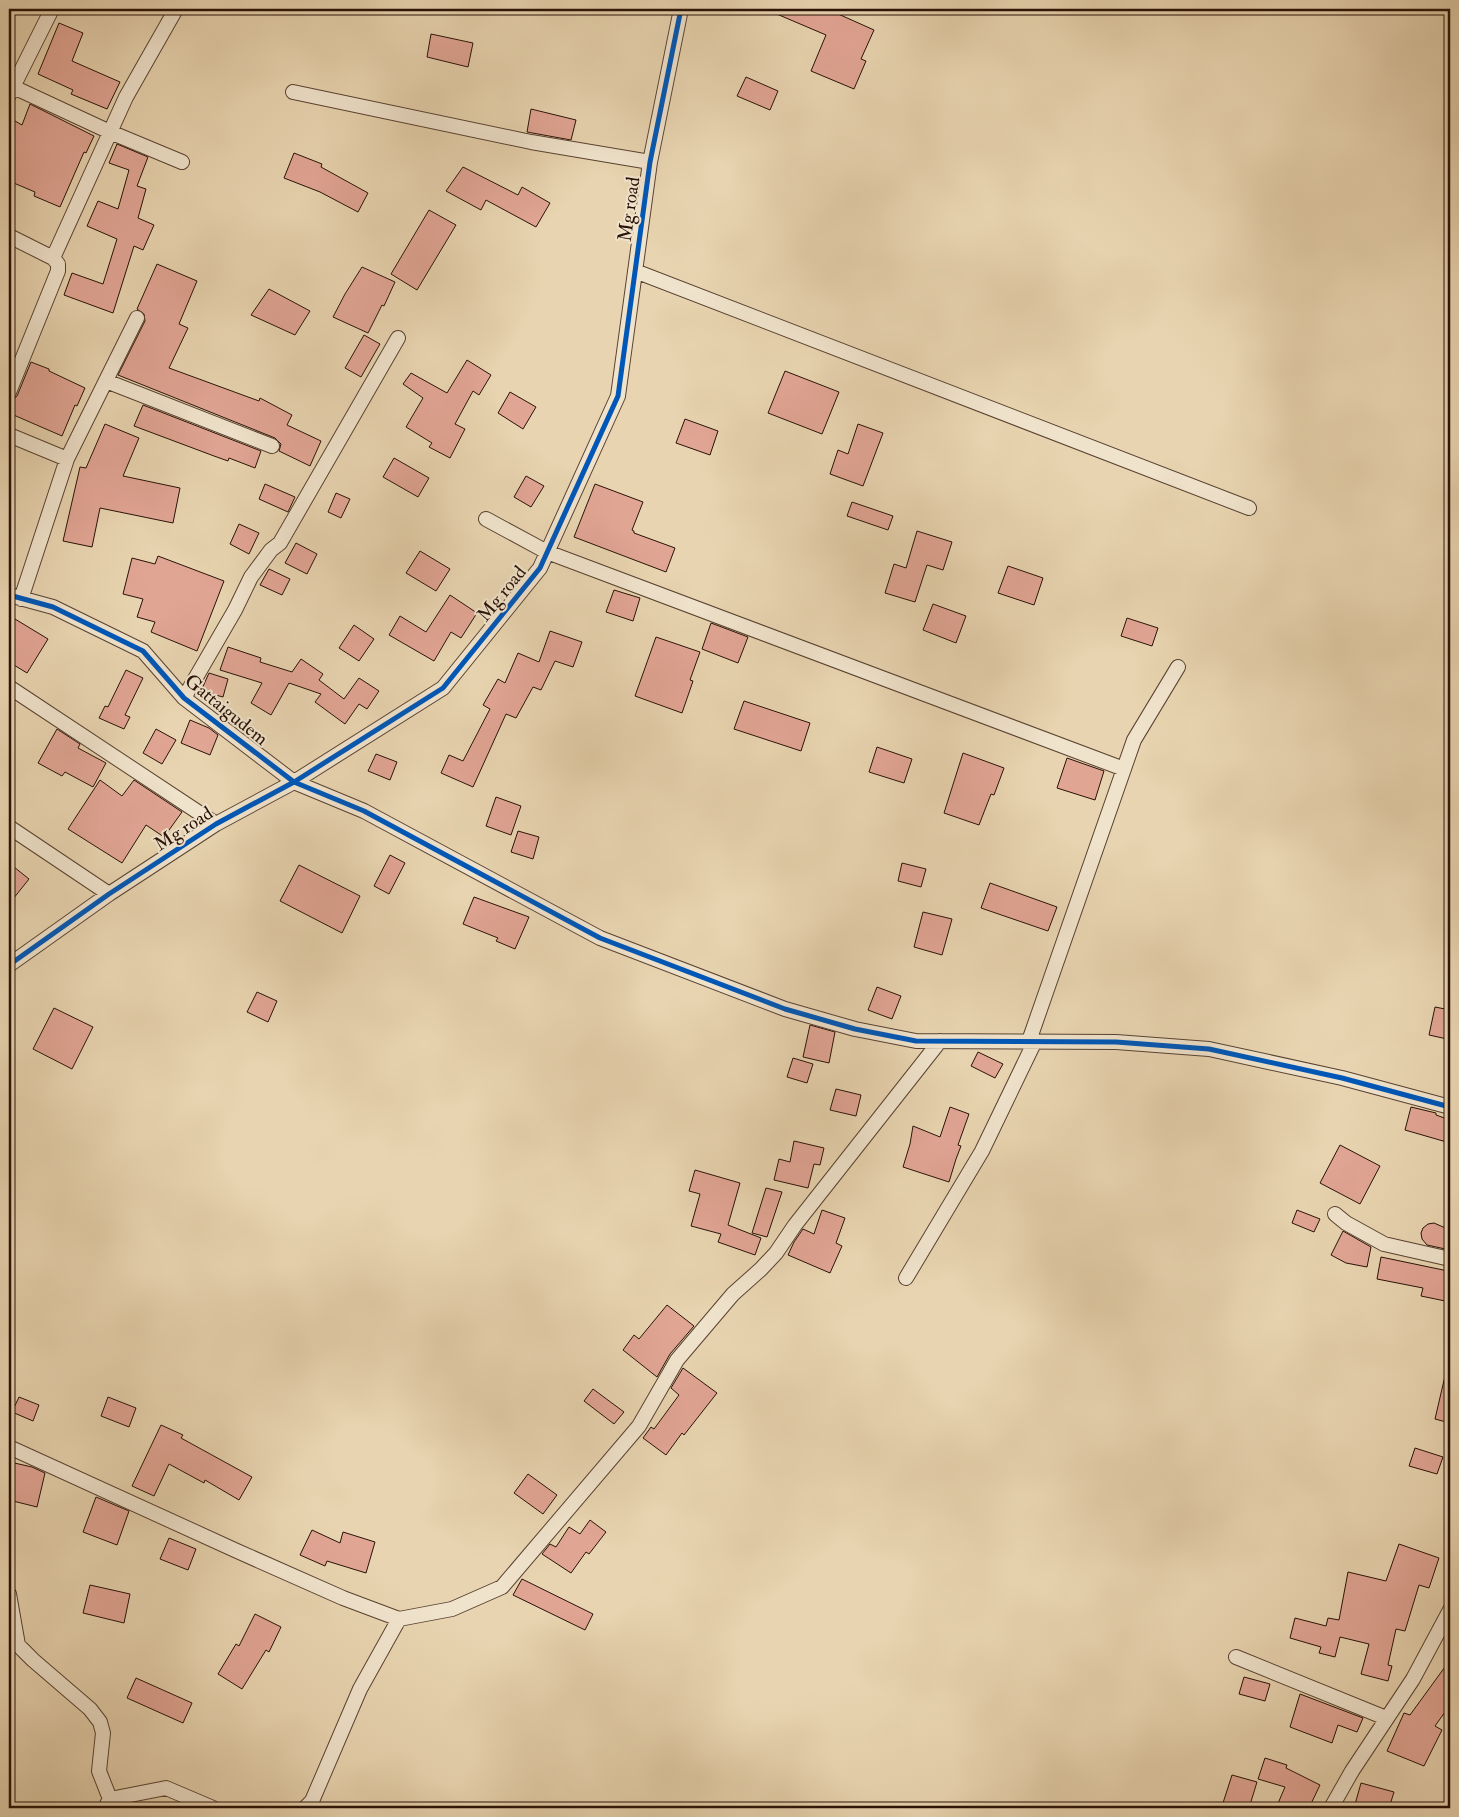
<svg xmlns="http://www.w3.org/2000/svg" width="1459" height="1817" viewBox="0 0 1459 1817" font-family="'IM FELL Double Pica',serif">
  <rect width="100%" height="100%" fill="#e8d4b0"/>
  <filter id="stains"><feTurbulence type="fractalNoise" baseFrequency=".004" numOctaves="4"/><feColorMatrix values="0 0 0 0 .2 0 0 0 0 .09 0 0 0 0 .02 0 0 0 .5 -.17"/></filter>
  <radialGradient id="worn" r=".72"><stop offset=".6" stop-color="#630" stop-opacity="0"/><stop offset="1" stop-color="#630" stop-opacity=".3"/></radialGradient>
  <path fill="#e1a594" stroke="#291207" d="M765 9H827L874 30 861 59 866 61 854 89 811 71 826 35Z
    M59 23 83 33 72 61 120 82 107 109 71 94 73 90 38 74Z
    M431 34 473 43 468 67 427 57Z
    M746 77 778 91 770 110 737 96Z
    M30 104 94 136 86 153 84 152 60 207 34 196 35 192 9 181V136L15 121 22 125Z
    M531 109 576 120 571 140 527 132Z
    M117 144 148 157 137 186 146 189 138 218 154 225 143 250 134 246 113 313 64 295 72 273 103 284 117 239 87 226 98 201 118 209 129 170 109 163Z
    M294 153 322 164 321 167 368 193 358 212 320 192 284 178Z
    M463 167 518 195 522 187 550 203 536 227 486 200 481 210 446 191Z
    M429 210 456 225 417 290 391 274Z
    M157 264 197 281 179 324 188 328 169 368 259 401 260 398 292 415 287 425 321 441 310 466 279 451 281 444 275 438 118 375 145 321 144 314 137 309Z
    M362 267 395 282 384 306 382 305 368 333 333 317 345 294Z
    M269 289 310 311 295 335 251 315Z
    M364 335 380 344 361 377 345 368Z
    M467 360 491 375 479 395 473 391 455 424 465 429 450 458 429 447 432 443 406 427 423 398 403 384 411 373 447 393Z
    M31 362 49 369V371L85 388 77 406 75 405 62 436 9 413V401L14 399 17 396Z
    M785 371 839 392 822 434 768 413Z
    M510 392 536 407 523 429 498 413Z
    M143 405 261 451 255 468 229 458 228 461 214 456 134 426Z
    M685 419 718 431 710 455 676 443Z
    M105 424 139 438 123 476 180 488 173 523 100 508 92 547 63 541 80 467 86 468Z
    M858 424 883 433 863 486 830 474 838 450 848 454Z
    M394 458 429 478 418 497 383 477Z
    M526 476 544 486 531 507 514 497Z
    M265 484 295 497 288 512 259 499Z
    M595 484 643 502 632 530 634 531V533L675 548 666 572 574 537Z
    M336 493 350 499 341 518 328 512Z
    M852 502 893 516 888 530 847 516Z
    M239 524 259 533 249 554 230 544Z
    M917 531 952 542 943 570 927 565 915 602 885 593 894 564 906 568Z
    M296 543 317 554 307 574 285 563Z
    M420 551 450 569 436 591 406 573Z
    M158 556 224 581 197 651 151 632 155 622 137 617 143 599 123 594 132 558 155 564Z
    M1008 566 1043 578 1034 605 998 593Z
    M269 569 290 579 282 595 260 585Z
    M614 590 640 598 633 621 606 612Z
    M450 595 477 613 461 638 451 632 434 661 389 635 400 616 426 632Z
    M933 604 966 616 956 643 923 630Z
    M1127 618 1158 628 1152 646 1121 636Z
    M15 619 48 639 27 673 9 662V628Z
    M711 623 748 637 738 663 702 649Z
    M354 625 374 639 359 661 339 648Z
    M550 631 582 642 573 667 555 661 541 690 533 687 516 718 506 714 473 787 441 773 449 755 463 761 490 709 483 705 498 679 505 683 518 653 539 662Z
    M656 637 700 652 690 680 693 681 682 713 635 696Z
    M228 647 261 658 260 662 292 672 301 659 323 674 319 680 344 699 359 678 379 691 367 709 359 704 345 724 315 702 321 694 289 683 271 715 251 703 262 683 220 670Z
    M126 670 143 678 125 715 130 717 124 729 99 718 105 706 108 707Z
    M209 673 228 679 223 697 201 691Z
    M744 701 810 723 801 751 734 729Z
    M190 720 209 728 218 735 210 755 181 743Z
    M57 729 80 744 78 748 106 763 93 787 65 772 62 776 38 763Z
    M156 729 176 740 162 764 143 753Z
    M877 747 912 759 904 783 869 772Z
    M963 753 1004 768 994 795 991 794 979 825 944 813Z
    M376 754 397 762 390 780 368 771Z
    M1067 758 1104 771 1095 800 1057 788Z
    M100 780 122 796 134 780 182 812 164 837 146 825 122 863 68 829Z
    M496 797 521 806 511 835 486 826Z
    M518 831 539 837 533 859 511 852Z
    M390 855 405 863 389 894 374 886Z
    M9 863 29 879 9 904Z
    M902 863 926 869 921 887 898 881Z
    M299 865 360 896 342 933 280 901Z
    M990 883 1057 907 1048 931 981 908Z
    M474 897 529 917 515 949 496 941 498 938 463 924Z
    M923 912 952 919 942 955 914 947Z
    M877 987 901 996 892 1019 868 1010Z
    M257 992 277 1001 268 1022 247 1012Z
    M1435 1007 1450 1010V1025L1447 1039 1429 1035Z
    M54 1008 93 1027 72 1069 33 1049Z
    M810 1025 835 1032 829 1063 803 1057Z
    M978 1052 1003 1064 995 1078 971 1066Z
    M793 1058 813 1064 807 1083 787 1077Z
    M836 1089 861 1095 856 1116 830 1110Z
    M950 1107 969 1114 958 1145 961 1146 956 1159 949 1182 903 1167 910 1144 913 1126 940 1137Z
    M1411 1107 1436 1113V1115L1450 1120V1143L1405 1130Z
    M794 1141 824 1148 820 1165 814 1164 808 1188 774 1180 779 1159 790 1162Z
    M1340 1145 1380 1166 1360 1204 1320 1183Z
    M695 1170 740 1183 728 1225 761 1238 755 1255 718 1242 721 1234 691 1226 700 1194 689 1191Z
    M766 1188 782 1192 767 1237 752 1233Z
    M822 1210 845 1218 836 1243 842 1246 830 1273 788 1255 794 1242 803 1229 814 1234Z
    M1297 1210 1320 1219 1314 1232 1292 1223Z
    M1434 1223 1450 1230V1250L1427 1245 1422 1239 1421 1233 1423 1228 1428 1224Z
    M1343 1231 1371 1247 1367 1267 1346 1263 1331 1255Z
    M1381 1257 1448 1271 1445 1267 1450 1268V1302L1421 1296 1423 1288 1377 1279Z
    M667 1305 694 1326 670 1354 657 1377 623 1350 634 1335 639 1339Z
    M683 1368 717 1393 684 1435 682 1433 666 1455 643 1438 651 1427 654 1429 679 1395 671 1388Z
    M1445 1376H1450V1423L1435 1419Z
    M593 1389 624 1412 614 1424 584 1401Z
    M19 1397 39 1405 33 1421 12 1412Z
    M108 1397 136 1408 129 1427 101 1416Z
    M161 1425 183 1435 181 1438 252 1477 239 1500 205 1480 204 1483 169 1464 154 1496 132 1486Z
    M1415 1448 1443 1457 1437 1474 1409 1466Z
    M10 1462 32 1467 45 1473 37 1507 9 1500V1469Z
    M528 1474 557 1495 543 1514 514 1493Z
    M96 1497 129 1511 117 1545 83 1532Z
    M590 1520 606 1532 589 1554 586 1552 571 1573 542 1554 550 1544 556 1547 569 1527 580 1534Z
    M312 1530 340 1543 343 1532 375 1542 366 1573 327 1561 325 1566 300 1555Z
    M169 1538 196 1549 188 1570 160 1559Z
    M1399 1544 1439 1558 1429 1588 1419 1585 1405 1631 1396 1629 1388 1665 1392 1666 1388 1681 1361 1674 1369 1644 1340 1637 1335 1657 1319 1653 1321 1647 1290 1638 1295 1618 1326 1626 1328 1618 1339 1620 1348 1572 1386 1581Z
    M522 1579 593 1614 585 1630 513 1595Z
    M90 1585 130 1594 124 1623 83 1613Z
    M255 1614 281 1627 269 1652 266 1650 242 1689 218 1674 236 1644 239 1646Z
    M1450 1660V1705L1435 1726 1442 1730 1424 1766 1387 1751 1404 1713 1410 1715Z
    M1244 1677 1270 1684 1265 1701 1239 1694Z
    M136 1678 192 1703 183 1723 127 1698Z
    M1300 1694 1363 1718 1357 1732 1338 1725 1332 1743 1290 1727Z
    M1265 1758 1287 1765 1286 1768 1320 1785 1309 1808H1276L1285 1787 1258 1779Z
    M1232 1775 1257 1782 1249 1808H1241L1223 1803Z
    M1361 1783 1394 1792 1389 1808H1354Z"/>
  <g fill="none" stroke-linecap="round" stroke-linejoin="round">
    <defs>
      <path id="street" d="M9 85 110 132 182 162
        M293 92 531 142 650 162
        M9 95 52 9
        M9 236 53 258 58 264V271L9 392
        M53 258 126 97 176 9
        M635 271 1249 508
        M106 381 272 446
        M9 435 67 459
        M486 519 547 552 1124 769
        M9 595 53 607 143 651 184 698 294 782 364 811 600 938 785 1009 855 1029 916 1041 1116 1042 1209 1049 1342 1078 1450 1107
        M21 599 67 459 137 318
        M9 687 216 824
        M184 698 235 610 251 577 271 550 280 543 398 338
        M9 827 109 894
        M9 965 109 894 216 824 294 782 443 688 540 568 618 396 650 162 681 9
        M1029 1041 1134 740 1178 667
        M1335 1214 1346 1223 1384 1244 1450 1259
        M906 1278 982 1151 1035 1041
        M9 1447 237 1551 343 1598 399 1619 452 1609 502 1587 639 1426 677 1360 733 1294 761 1269 776 1253 795 1225 940 1041
        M9 1594 18 1645 33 1660 90 1709 100 1722 103 1733 99 1771 110 1799
        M1236 1657 1386 1718
        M105 1808 110 1799 166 1788 213 1808
        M305 1808 312 1801 360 1689 399 1619
        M1331 1808 1352 1771 1413 1679 1450 1610"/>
    </defs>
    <use href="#street" stroke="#594231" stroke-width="16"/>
    <use href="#street" stroke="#f0e3cc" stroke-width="14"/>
    <defs>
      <path id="cycleway" d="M9 595 53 607 143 651 184 698 294 782 364 811 600 938 785 1009 855 1029 916 1041 1116 1042 1209 1049 1342 1078 1450 1107
        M9 965 109 894 216 824 294 782 443 688 540 568 618 396 650 162 681 9"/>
    </defs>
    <use href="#cycleway" stroke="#f0e3cc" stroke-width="8"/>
    <use href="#cycleway" stroke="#0057b8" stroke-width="5"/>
  </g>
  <g text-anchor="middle" stroke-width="4" stroke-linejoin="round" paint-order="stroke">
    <g font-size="19" fill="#291207" stroke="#f0e3cc">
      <text transform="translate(628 209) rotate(-82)" y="7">Mg road</text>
      <text transform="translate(501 593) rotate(-51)" y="7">Mg road</text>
      <text transform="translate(227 709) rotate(39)" y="7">Gattaigudem</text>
      <text transform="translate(183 828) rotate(-33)" y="7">Mg road</text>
    </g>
  </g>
  <rect width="1459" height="1817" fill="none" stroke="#e8d4b0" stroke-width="30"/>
  <rect x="10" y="10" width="1439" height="1797" fill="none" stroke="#291207" stroke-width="2.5"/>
  <rect x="15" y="15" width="1429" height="1787" fill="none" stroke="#291207"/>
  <rect width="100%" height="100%" filter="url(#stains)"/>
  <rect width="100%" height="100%" fill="url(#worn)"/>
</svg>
